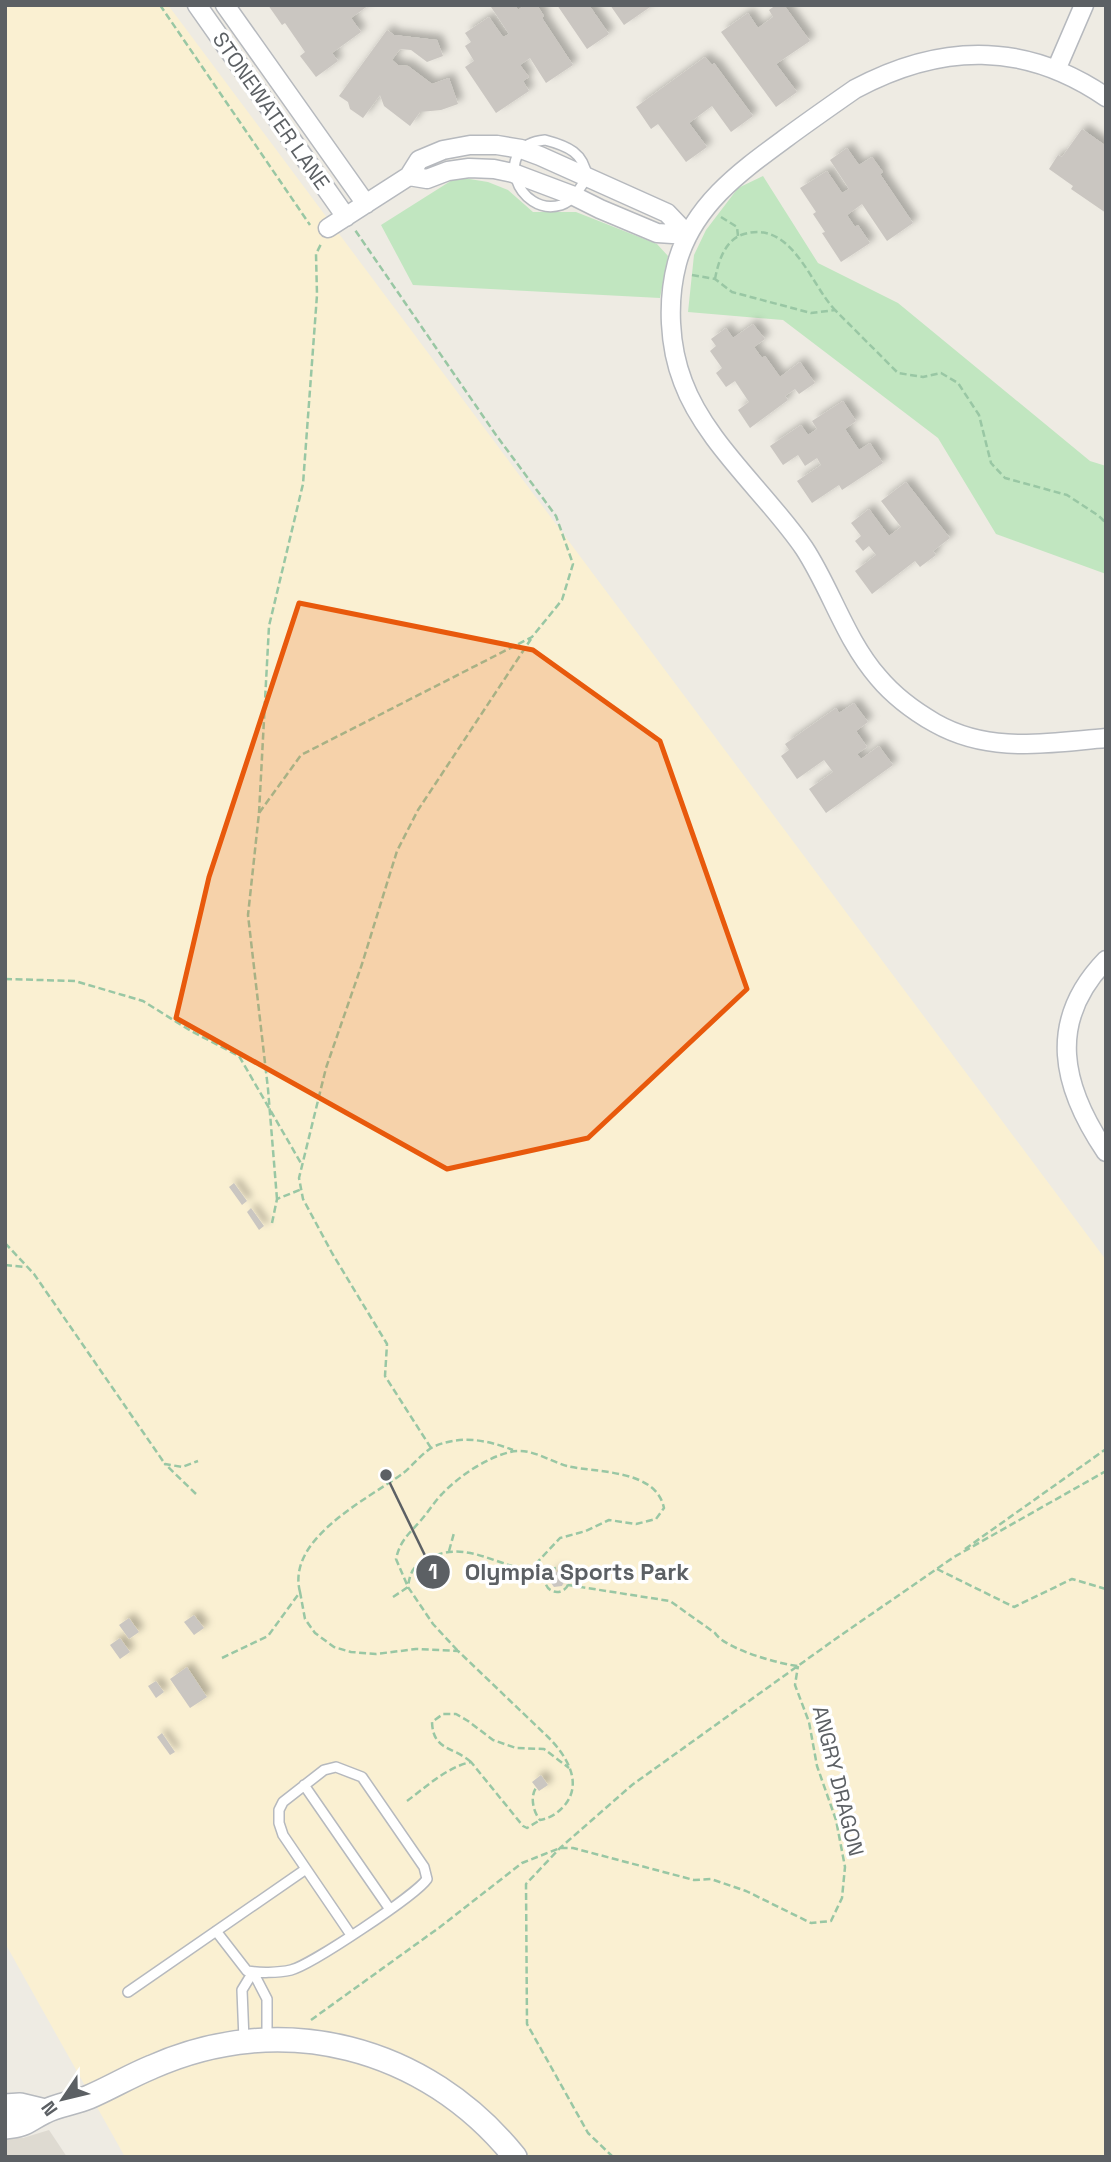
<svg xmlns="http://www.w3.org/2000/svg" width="1111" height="2162" viewBox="0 0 1111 2162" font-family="'Space Grotesk',sans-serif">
  <defs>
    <filter id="shadow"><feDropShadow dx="5.5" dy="-5.5" stdDeviation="3.5" flood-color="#0004"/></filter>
  </defs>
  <rect width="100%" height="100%" fill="#eeebe3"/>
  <path fill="#dedad1" d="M49 2130 67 2157H5V2138H23Z"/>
  <path fill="#c1e6c0" d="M763 176 818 263 898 303 1090 461 1106 466V574L996 534 938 438 783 320 688 312 694 255 706 230 738 188Z
    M457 177 488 182 508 190 533 212H576L657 244 668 256 660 298 413 285 381 225Z"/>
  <path fill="#faf0d2" d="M5 5H168L1106 1260V2157H125L5 1943Z"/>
  <path fill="#cac6c1" filter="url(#shadow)" d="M268 5H369L351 18 361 32 332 53 338 61 316 77 300 56 305 52 285 23 282 25Z
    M493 5H515L518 10 525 5H537L544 16 542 18 573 65 546 83 530 58 520 65 529 77 523 81 529 91 496 113 465 67 474 61 465 46 471 42 465 33 489 17 503 37 509 34 491 7Z
    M557 5H589L609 34 587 49Z
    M610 5H653L624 25Z
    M776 5H784L810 41 776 64 797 92 776 107 721 32 748 13 758 28 773 17 769 10Z
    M387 30 394 35 437 40 443 56 427 62 411 50 400 49 392 60 398 65 408 66 432 84 449 78 458 104 441 110 420 112 410 126 384 106 380 95 363 118 350 109 348 102 339 96Z
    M705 57 712 65 714 63 753 116 731 132 712 106 689 123 707 147 686 162 658 124 651 129 636 107Z
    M1082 129 1106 146V213L1071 189 1073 186 1049 169 1058 155 1062 157Z
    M847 148 859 165 872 157 883 172 880 174 913 223 887 241 862 204 847 215 855 227 858 225 870 243 841 262 822 233 825 232 813 214 816 212 800 188 827 171 842 193 849 189 830 160Z
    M753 324 765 339 754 347 762 358 765 356 780 377 800 362 815 383 799 394 795 389 785 396 788 400 750 428 738 410 749 402 735 381 726 387 716 373 722 368 710 351 716 346 711 339 726 328 733 338Z
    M843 401 856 421 845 429 859 450 870 443 883 463 842 490 839 485 812 503 797 481 821 465 817 458 805 466 798 455 783 465 770 446 801 425 808 435 817 429 812 421Z
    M906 482 950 538 933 551 936 555 920 567 915 561 872 594 855 571 876 555 869 546 863 551 855 541 861 536 851 523 869 509 889 536 901 527 881 501Z
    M854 703 868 722 856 731 867 747 857 754 861 759 879 746 893 765 826 813 809 789 833 772 824 760 797 779 781 756 789 750 785 744 836 708 839 713Z
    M234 1183 247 1201 242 1205 229 1187Z
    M251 1208 264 1226 259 1230 247 1212Z
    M561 1571 566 1578 562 1586 554 1587 549 1580 553 1572Z
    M194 1615 204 1628 194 1635 184 1622Z
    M129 1618 139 1632 129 1639 119 1625Z
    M120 1638 130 1652 120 1659 110 1645Z
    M187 1667 207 1697 190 1708 170 1679Z
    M156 1681 164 1692 156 1698 148 1686Z
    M162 1733 175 1752 170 1755 157 1737Z
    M541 1775 548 1785 539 1791 532 1782Z"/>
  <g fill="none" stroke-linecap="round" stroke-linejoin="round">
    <defs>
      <path id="service" d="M545 140C568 146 584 153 587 177 581 187 573 201 561 205 518 218 490 145 545 140Z
        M304 1785 389 1908
        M216 1931 247 1971C259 1973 278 1973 291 1970 311 1965 416 1895 427 1879L424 1867 362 1777 336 1767 324 1770 283 1802 279 1810V1823L283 1835 351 1935
        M253 1972 267 1999V2039
        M128 1992 306 1869
        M244 2040 242 1990 253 1972"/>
      <path id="minor" d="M197 5 346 217
        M225 5 366 204
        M1056 70 1084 5
        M1106 97C1024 41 941 43 855 89 832 105 809 121 786 138 741 171 693 205 677 263 667 301 669 346 683 382 705 442 767 494 804 548 831 589 845 639 878 677 893 695 914 711 935 723 990 754 1046 743 1106 738
        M409 176 427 179 448 171 469 168 494 169 513 173 574 196 600 209 657 233 688 235
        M328 228 409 176 419 160 443 150 470 145H497L521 149 540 156 667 213 688 235
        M1106 960C1046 1022 1062 1087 1106 1152"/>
      <path id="tertiary" d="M5 2106 20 2105 45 2111
        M5 2127C27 2125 26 2121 44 2112 57 2105 75 2103 89 2097 110 2088 130 2076 152 2067 282 2009 426 2046 515 2157"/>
    </defs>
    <use href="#service" stroke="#b6b9be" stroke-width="12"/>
    <use href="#minor" stroke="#b6b9be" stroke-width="21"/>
    <use href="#tertiary" stroke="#b6b9be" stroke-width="26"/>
    <path stroke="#99c7a4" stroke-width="2.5" stroke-dasharray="7 3.5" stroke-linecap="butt" d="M160 5 310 225
      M721 217 737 227 738 236
      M692 275 715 279 732 292 811 313 835 310 898 373 923 377 941 373 958 383 979 415 991 463 1005 478 1067 495 1099 516 1106 523
      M715 279C718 263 724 242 741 235 791 217 810 284 835 310
      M259 813 269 626 303 484 317 295 316 254 321 244
      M5 979 75 981 143 1001 191 1031 239 1056 302 1165
      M277 1199 268 1089 248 915 259 813 301 755 532 637 562 600 573 564 556 516 496 435 355 230
      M272 1223 277 1199 302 1189
      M5 1243 34 1274 165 1464
      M5 1265 26 1267
      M431 1448 385 1376 387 1344 332 1253 303 1199 299 1178 326 1068 362 964 397 851 418 810 531 639
      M196 1494 165 1464 182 1467 198 1461
      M965 1549 1106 1449
      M449 1551 454 1533
      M545 1580a12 12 0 1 1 24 0a12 12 0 1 1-24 0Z
      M937 1569 1014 1607 1072 1579 1106 1589
      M530 1570 546 1574
      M568 1585 670 1601 715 1633C725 1649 779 1664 798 1666
      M300 1592C286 1539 366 1500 402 1474 413 1466 422 1452 435 1446 462 1435 487 1440 513 1450
      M393 1597 408 1587 396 1559C400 1540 410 1533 422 1519 429 1511 435 1501 442 1494 459 1476 486 1458 510 1452 530 1447 549 1461 567 1466 597 1473 656 1469 664 1508L656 1519 636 1524 609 1520 586 1531 560 1538 530 1570C494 1565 466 1540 429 1558 414 1565 410 1571 408 1587L433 1624 458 1651
      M222 1658 268 1636 300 1592 305 1619 315 1633 334 1647 351 1652 376 1654 416 1649 458 1651 548 1737C566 1755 584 1783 564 1806 557 1814 550 1818 540 1820 533 1812 530 1796 536 1788
      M471 1762C453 1746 433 1751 432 1722L443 1714H456L468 1721 493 1740 516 1748 544 1749 569 1768
      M407 1801C426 1787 447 1767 471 1762L523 1826 527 1828 540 1820
      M311 2020 440 1927 522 1863 560 1848H573L694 1880 711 1879 746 1891 811 1923 831 1921 842 1898 845 1867 836 1820 817 1766 809 1722 795 1685 798 1666
      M613 2157 588 2133 527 2024 526 1884 560 1848 632 1785 834 1640 954 1557 1106 1471"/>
    <use href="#service" stroke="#fff" stroke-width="9"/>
    <use href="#minor" stroke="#fff" stroke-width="18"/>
    <use href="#tertiary" stroke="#fff" stroke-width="23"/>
  </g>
  <path fill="#e8590c" fill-opacity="0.2" stroke="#e8590c" stroke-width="5" stroke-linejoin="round" d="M299 603 533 650 660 741 747 989 588 1138 447 1169 176 1018 209 877Z"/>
  <g text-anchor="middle" stroke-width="7" stroke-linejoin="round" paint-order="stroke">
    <g font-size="21" fill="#5c6064" stroke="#fff">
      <text transform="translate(271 111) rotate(55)" y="7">STONEWATER LANE</text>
      <text transform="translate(838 1781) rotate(76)" y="7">ANGRY DRAGON</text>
    </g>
  </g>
  <path fill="none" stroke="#5c6064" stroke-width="2.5" d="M386 1475L433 1572"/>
  <g fill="#5c6064" stroke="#fff" stroke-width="2.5">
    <circle cx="386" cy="1475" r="7"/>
    <circle cx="433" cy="1572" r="18"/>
  </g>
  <g font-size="21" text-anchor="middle" font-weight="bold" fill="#fff">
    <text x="433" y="1579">1</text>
  </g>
  <g font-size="23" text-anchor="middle" font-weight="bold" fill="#5c6064" stroke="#fff" stroke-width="7" stroke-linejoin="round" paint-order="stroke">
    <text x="577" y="1580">Olympia Sports Park</text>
  </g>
  <rect width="1111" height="2162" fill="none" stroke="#5c6064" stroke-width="14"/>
  <g transform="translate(63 2099) rotate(235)" stroke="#ffffff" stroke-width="5" paint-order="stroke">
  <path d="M0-5L12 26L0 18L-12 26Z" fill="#5c6064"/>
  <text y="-10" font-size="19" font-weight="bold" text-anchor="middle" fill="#5c6064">N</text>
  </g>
</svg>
